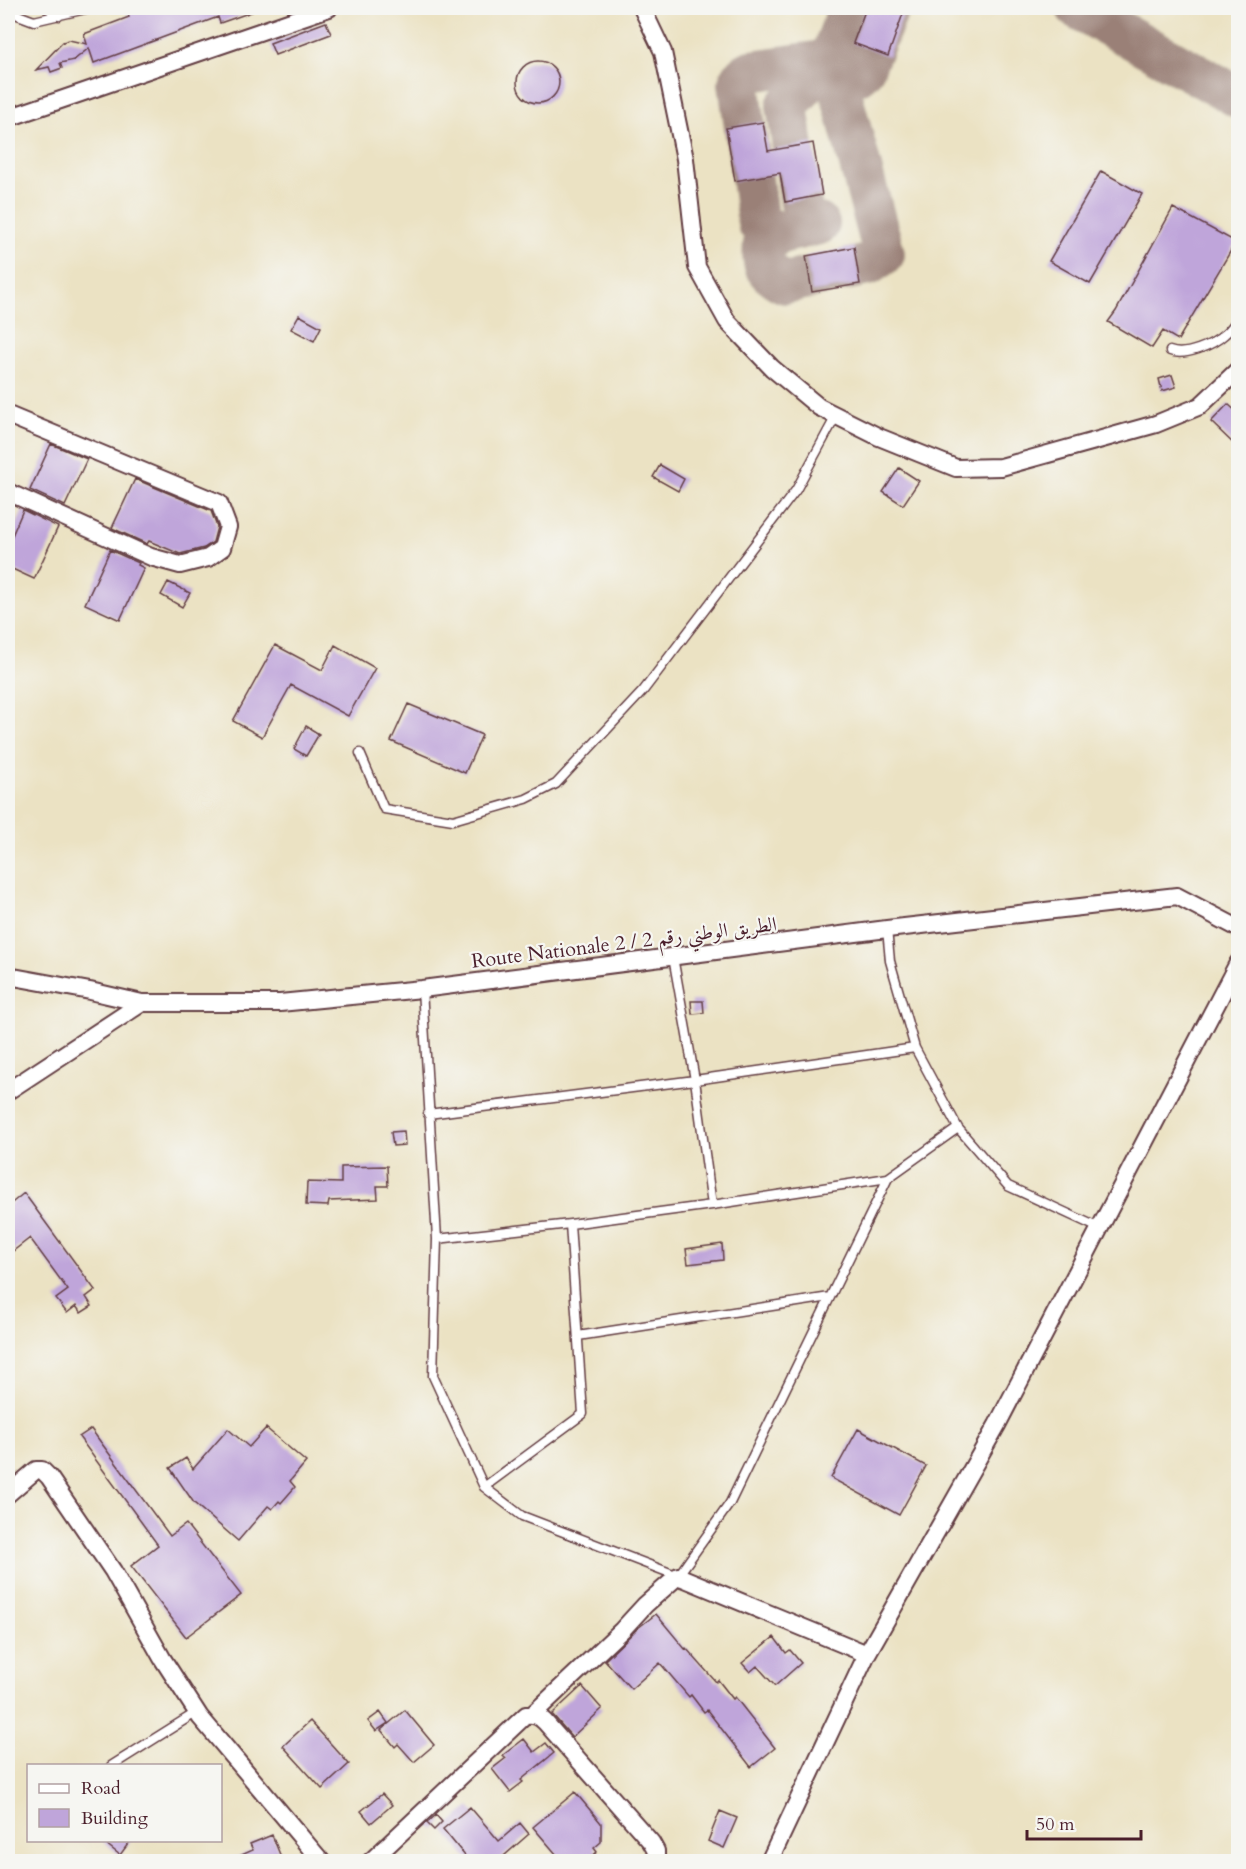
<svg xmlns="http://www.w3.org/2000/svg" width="1246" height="1869" viewBox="0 0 1246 1869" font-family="Cardo,Amiri,serif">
  <rect width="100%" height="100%" fill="#f6f6f2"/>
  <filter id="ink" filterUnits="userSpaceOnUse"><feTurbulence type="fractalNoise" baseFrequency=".0167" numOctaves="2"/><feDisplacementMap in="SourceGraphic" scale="12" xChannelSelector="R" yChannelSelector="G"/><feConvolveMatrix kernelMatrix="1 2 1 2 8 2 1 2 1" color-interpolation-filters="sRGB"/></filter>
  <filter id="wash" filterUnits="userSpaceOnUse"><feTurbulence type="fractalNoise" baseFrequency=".008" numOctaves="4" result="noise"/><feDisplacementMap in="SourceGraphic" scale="24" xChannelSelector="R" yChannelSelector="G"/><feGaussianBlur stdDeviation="1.35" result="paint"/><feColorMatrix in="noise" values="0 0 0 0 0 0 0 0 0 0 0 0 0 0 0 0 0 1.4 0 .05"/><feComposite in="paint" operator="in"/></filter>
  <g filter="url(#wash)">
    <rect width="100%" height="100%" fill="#ebe2c3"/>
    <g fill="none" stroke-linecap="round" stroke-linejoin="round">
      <path stroke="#9a8077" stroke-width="42" d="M1077 8 1238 97
        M832 66C842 79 854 81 864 68L889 8
        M801 203 787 106 831 56
        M819 224 780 233 758 223 739 83 744 75 751 71 823 61 831 56
        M780 233 764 243C762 266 764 272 785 283L868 265 884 254 831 56 849 8"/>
    </g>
    <g id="blocks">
      <path fill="#bfa5da" d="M126 8H259L260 9 220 23 218 17 94 63 89 48 74 60 60 63 62 68 51 72 49 67 36 70 63 42 69 40 87 44 84 34 129 17Z
        M866 8H905L888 56 853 43Z
        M326 22 331 34 275 55 270 43Z
        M517 82a21 21 0 1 1 42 0a21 21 0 1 1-42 0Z
        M763 122 768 151 813 143 822 195 785 202 780 173 735 181 726 128Z
        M1101 171 1142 194 1090 284 1049 261Z
        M1173 208 1236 242 1178 340 1163 331 1152 348 1108 322 1116 311Z
        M854 247 860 284 812 292 806 256Z
        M299 315 321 327 314 341 291 329Z
        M1172 375 1176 387 1162 391 1159 379Z
        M1228 404 1239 414V449L1211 422Z
        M51 444 87 459 65 506 30 490Z
        M660 465 684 479 678 491 653 477Z
        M899 468 919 481 903 505 883 492Z
        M135 479 211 511 217 527 213 542 204 548 180 554 149 541 147 544 112 528Z
        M23 510 58 527 34 579 8 567V545Z
        M110 550 139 563 138 565 144 568 120 620 85 604Z
        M168 582 190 593 182 607 161 595Z
        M275 645 322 670 335 645 375 668 348 716 291 685 262 737 233 721Z
        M408 704 482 735 465 773 391 741Z
        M306 726 319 734 306 756 294 749Z
        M691 1001H703L704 1013 692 1014Z
        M404 1131 405 1145 393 1146 391 1132Z
        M387 1166 388 1186H377L378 1199 329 1201 328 1206 306 1205 307 1182 341 1183V1167Z
        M24 1193 95 1290 86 1297 92 1306 81 1313 76 1306 67 1313 56 1299 68 1290 30 1238 8 1255V1206Z
        M722 1244 723 1260 688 1264 686 1249Z
        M266 1428 306 1462 290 1481 295 1487 281 1503 279 1501 272 1509 268 1506 238 1541 194 1503 170 1468 186 1458 193 1469 228 1429 249 1447Z
        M91 1429 170 1536 186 1524 241 1595 186 1637 131 1566 158 1545 79 1437Z
        M858 1429 926 1466 899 1515 831 1478Z
        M656 1614 685 1649 686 1648 716 1682 718 1680 733 1699 735 1697 775 1748 751 1767 707 1710 704 1712 691 1695 689 1697 660 1663 631 1689 605 1660 638 1628Z
        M774 1637 786 1653 790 1650 801 1663 775 1686 757 1666 750 1672 742 1663Z
        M582 1686 602 1709 572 1737 552 1714Z
        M405 1710 434 1745 414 1762 398 1744 395 1747 381 1730Z
        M380 1712 388 1723 376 1731 368 1721Z
        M310 1721 349 1764 322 1789 283 1746Z
        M524 1739 534 1752 546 1743 554 1753 521 1780 523 1782 510 1792 492 1769 506 1758 503 1755Z
        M575 1792 601 1823V1842L594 1848 597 1852 585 1862H563L533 1827Z
        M382 1794 392 1805 371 1823 361 1811Z
        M470 1807 499 1841 520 1823 529 1834 497 1862H470L443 1829Z
        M720 1811 737 1818 724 1848 708 1841Z
        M436 1815 442 1822 434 1830 427 1823Z
        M272 1835 283 1862H226L253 1850 250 1844Z
        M101 1840H131L120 1855Z"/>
    </g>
  </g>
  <g filter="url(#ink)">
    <use href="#blocks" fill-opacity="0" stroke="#623c42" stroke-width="1.5"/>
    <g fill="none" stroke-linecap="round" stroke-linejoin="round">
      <defs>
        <path id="service" d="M14 8 18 15 34 21 90 8
          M47 8 59 16
          M1170 351C1185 357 1213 345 1225 334 1230 330 1234 324 1238 319
          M360 753 384 809 453 820 526 799 556 784 643 691 796 490 836 416
          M887 929 890 961 915 1048 958 1128 1008 1186 1099 1228
          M673 957 695 1080 712 1205
          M422 989 437 1239 433 1376 484 1487 522 1516 678 1576 730 1503 888 1178
          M428 1114 695 1080 915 1048
          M437 1239 570 1224 712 1205 888 1178 958 1128
          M578 1336 830 1297
          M484 1487 583 1414 570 1224
          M111 1766 197 1712"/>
        <path id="minor" d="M642 8 663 52 685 159 697 267 727 321 772 368 819 407 879 437 956 468 1001 467 1156 424 1200 406 1238 370
          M8 118 329 8
          M8 415 219 503 228 527 222 548 208 558 180 565 151 557 8 492
          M8 976 90 991 142 1003H280L422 989 887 929 1177 896 1238 928
          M8 1091 142 1003
          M8 1494 36 1470H42L49 1477 113 1571 162 1658 200 1717 322 1862
          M533 1714 622 1630 645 1605 678 1576 867 1654
          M370 1862 526 1715C535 1714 539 1716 545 1722L651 1842 656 1851V1862
          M769 1862 867 1654 997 1425 1238 963"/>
      </defs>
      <use href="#service" stroke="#623c42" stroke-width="11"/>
      <use href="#minor" stroke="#623c42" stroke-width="20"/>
      <use href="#service" stroke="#fff" stroke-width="8"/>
      <use href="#minor" stroke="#fff" stroke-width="16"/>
    </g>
  </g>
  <g text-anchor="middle" stroke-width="4.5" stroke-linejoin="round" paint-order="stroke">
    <g font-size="20" fill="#4a1f2b" stroke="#f6f6f2">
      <text transform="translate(624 942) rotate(-7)" y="7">Route Nationale 2 / الطريق الوطني رقم 2</text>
    </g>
  </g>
  <rect width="1246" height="1869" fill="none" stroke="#f6f6f2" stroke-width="30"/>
  <rect x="27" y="1764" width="195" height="78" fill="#f6f6f2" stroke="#b1a0a2" stroke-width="1.5"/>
  <rect x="39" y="1784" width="30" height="9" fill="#ffffff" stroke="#b1a0a2" stroke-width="1.5"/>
  <text x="81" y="1794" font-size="18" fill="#4a1f2b">Road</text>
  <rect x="39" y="1809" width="30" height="18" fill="#bfa5da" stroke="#b1a0a2" stroke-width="1.5"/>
  <text x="81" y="1824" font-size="18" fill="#4a1f2b">Building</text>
  <path d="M1027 1830v9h114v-9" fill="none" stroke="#4a1f2b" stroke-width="3"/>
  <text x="1036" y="1830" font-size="18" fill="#4a1f2b" stroke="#f6f6f2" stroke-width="4.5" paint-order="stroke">50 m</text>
</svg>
